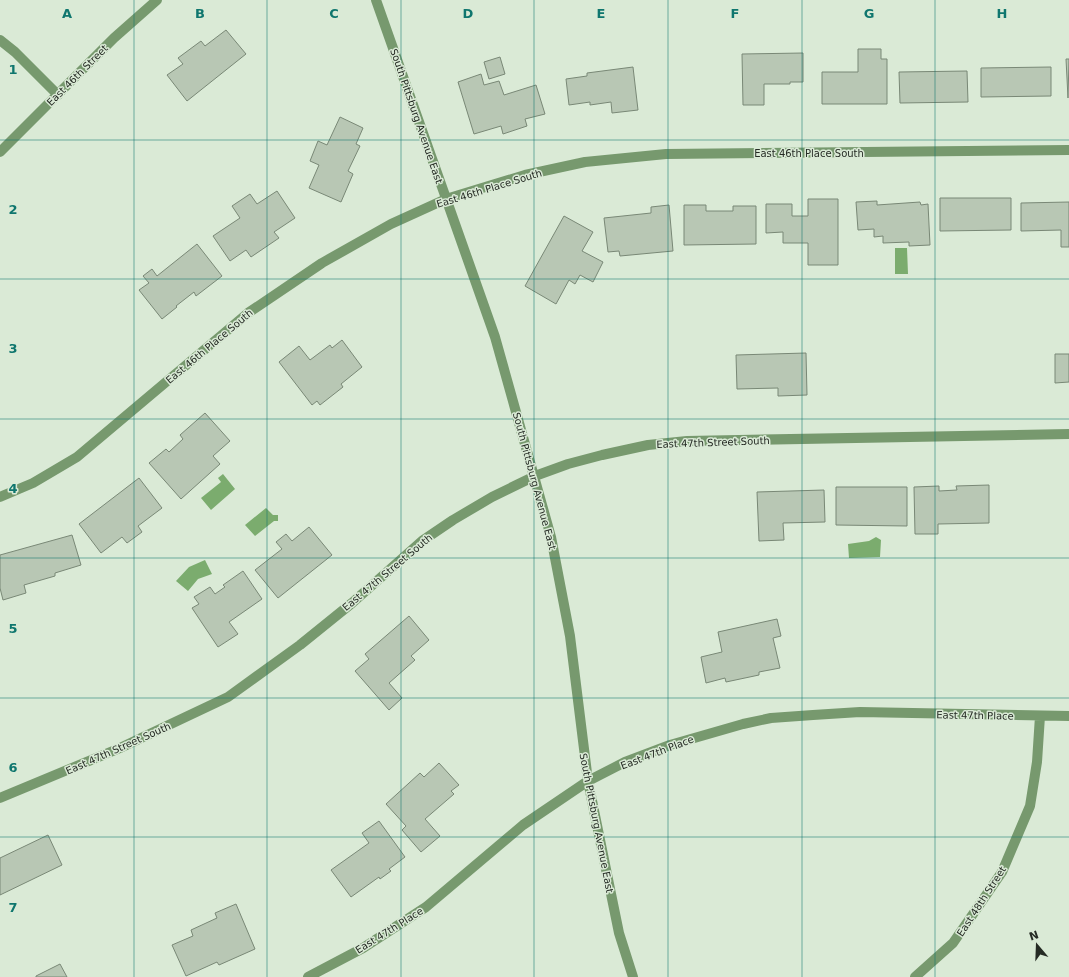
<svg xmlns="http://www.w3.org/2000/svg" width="1069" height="977" viewBox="0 0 1069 977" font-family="'DejaVu Sans',sans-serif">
  <rect width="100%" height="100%" fill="#daead6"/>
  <path fill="#7bac6e" d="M895 248H907L908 274H895Z
    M223 474 235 489 211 510 201 498 221 482 218 478Z
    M266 508 273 515H278V521H274L255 536 245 525Z
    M876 537 881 540 880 557 849 558 848 544 869 541Z
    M205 560 212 574 198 579 188 591 176 581 189 567Z"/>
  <path fill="#b8c7b4" stroke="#798876" d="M226 30 246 54 187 101 167 75 183 64 178 58 201 41 205 46Z
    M858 49H881V59H887V104H822V72H858Z
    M803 53V82H790V84H764V105H743L742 54Z
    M500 57 505 74 489 79 484 62Z
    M1066 59H1069L1068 98Z
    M633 67 638 110 612 113 611 102 590 105V102L569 105 566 79 587 76V73Z
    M1051 67V96L981 97V68Z
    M967 71 968 102 900 103 899 72Z
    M481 74 484 85 499 81 504 95 536 85 545 114 525 119 527 126 503 134 501 126 474 134 458 82Z
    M340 117 363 128 356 144 360 146 348 171 353 174 341 202 309 188 319 165 310 161 318 141 327 145Z
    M277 191 295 218 274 232 279 238 251 257 246 250 230 261 213 236 240 218 232 206 250 194 257 204Z
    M940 198H1011V230L940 231Z
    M808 199H838V265H808V243H783V232L766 233V204H792V216H808Z
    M877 201V205L920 202 921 205 928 204 930 245 909 246V242L883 243V236L874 237V229L858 230 856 202Z
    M1069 202V247H1061V230L1021 231V203Z
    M669 205 673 251 620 256 619 251 608 252 604 218 651 213V207Z
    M684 205H706V211H733V206H756V244L684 245Z
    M564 216 593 232 582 251 603 262 593 282 580 275 575 284 569 280 556 304 525 286Z
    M197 244 222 276 196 296 194 292 176 306 177 307 162 319 139 290 149 283 143 276 152 269 157 276Z
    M342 340 362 367 341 384 343 387 320 405 317 401 312 405 279 362 299 346 310 360 330 345 332 348Z
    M806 353 807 395 778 396V388L737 389 736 355Z
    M1055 354H1069V382L1055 383Z
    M205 413 230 441 213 456 220 464 181 499 149 463 166 449 169 452 183 439 180 435Z
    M139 478 162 508 138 526 142 532 127 543 122 537 101 553 79 524Z
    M989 485V523L938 524V534H915L914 487 939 486V491L957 490 956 486Z
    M836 487H907V526L836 525Z
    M824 490 825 522 783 523 784 540 759 541 757 492Z
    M309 527 332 555 278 598 255 570 282 549 276 542 286 534 292 541Z
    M72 535 81 565 55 573V576L24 585 26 593 3 600 0 588V555Z
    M243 571 262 599 229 622 238 634 218 647 192 608 199 604 194 597 210 587 215 594 225 587 223 585Z
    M409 616 429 640 411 656 415 660 389 683 402 698 389 710 355 671 369 659 365 654Z
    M777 619 781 636 773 638 780 668 759 672V675L726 682 725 678 706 683 701 657 722 652 718 632Z
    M439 763 459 785 451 791 454 794 425 819 440 836 421 852 402 830 406 826 386 804 420 773 424 777Z
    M379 821 405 857 389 869 391 871 380 879 379 877 351 897 331 870 369 843 362 833Z
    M48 835 62 865 0 895V858Z
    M236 904 255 949 219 965 217 962 186 976 172 945 193 936 191 930 217 918 215 913Z
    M60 964 67 977H36V976Z"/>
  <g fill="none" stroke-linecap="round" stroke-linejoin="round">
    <path stroke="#77996e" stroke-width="10" d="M376 0 495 337 551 537 570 636 588 781 619 933 633 977
      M0 40 15 52 58 95
      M0 152 114 38 157 0
      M0 497 33 483 77 457 248 313 322 263 391 224 446 199 525 175 585 162 666 154 1069 150
      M0 798 120 748 228 697 300 645 352 603 422 541 453 520 492 497 535 476 568 464 602 455 648 445 687 441 1069 434
      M308 977 363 948 426 907 523 825 588 781 625 762 670 745 743 724 771 718 813 715 860 712 1069 716
      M915 977 953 943 1002 872 1030 806 1037 762 1040 716"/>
  </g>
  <path fill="none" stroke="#0f766e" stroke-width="1" stroke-opacity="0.55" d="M134 0V977M267 0V977M401 0V977M534 0V977M668 0V977M802 0V977M935 0V977M0 140H1069M0 279H1069M0 419H1069M0 558H1069M0 698H1069M0 837H1069"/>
  <g text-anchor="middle" stroke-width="3" stroke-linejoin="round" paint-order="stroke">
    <g font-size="10" fill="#252b24" stroke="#daead6">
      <text transform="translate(77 75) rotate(-45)" y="4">East 46th Street</text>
      <text transform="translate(417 116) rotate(71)" y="4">South Pittsburg Avenue East</text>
      <text x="809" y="157">East 46th Place South</text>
      <text transform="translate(489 188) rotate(-17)" y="4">East 46th Place South</text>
      <text transform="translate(209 346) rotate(-40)" y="4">East 46th Place South</text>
      <text transform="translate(713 442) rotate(-2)" y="4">East 47th Street South</text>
      <text transform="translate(535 481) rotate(75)" y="4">South Pittsburg Avenue East</text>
      <text transform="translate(387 572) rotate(-40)" y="4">East 47th Street South</text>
      <text transform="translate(975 715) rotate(1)" y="4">East 47th Place</text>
      <text transform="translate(118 748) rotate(-24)" y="4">East 47th Street South</text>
      <text transform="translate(657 752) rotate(-21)" y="4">East 47th Place</text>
      <text transform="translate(597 823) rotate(79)" y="4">South Pittsburg Avenue East</text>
      <text transform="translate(981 901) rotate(-57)" y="4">East 48th Street</text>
      <text transform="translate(389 930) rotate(-32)" y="4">East 47th Place</text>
    </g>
  </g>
  <g font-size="13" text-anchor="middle" font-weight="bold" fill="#0f766e" stroke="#daead6" stroke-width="3" stroke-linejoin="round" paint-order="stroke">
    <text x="67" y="18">A</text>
    <text x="200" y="18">B</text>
    <text x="334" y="18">C</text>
    <text x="468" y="18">D</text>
    <text x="601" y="18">E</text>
    <text x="735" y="18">F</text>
    <text x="869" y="18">G</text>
    <text x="1002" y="18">H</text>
    <text x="13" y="74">1</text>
    <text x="13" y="214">2</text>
    <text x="13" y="353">3</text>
    <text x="13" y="493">4</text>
    <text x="13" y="633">5</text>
    <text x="13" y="772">6</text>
    <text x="13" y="912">7</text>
  </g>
  <g transform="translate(1037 945) rotate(341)" stroke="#daead6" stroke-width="3" paint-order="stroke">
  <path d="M0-3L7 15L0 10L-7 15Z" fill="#252b24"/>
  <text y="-6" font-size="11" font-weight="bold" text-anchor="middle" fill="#252b24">N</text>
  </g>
</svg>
